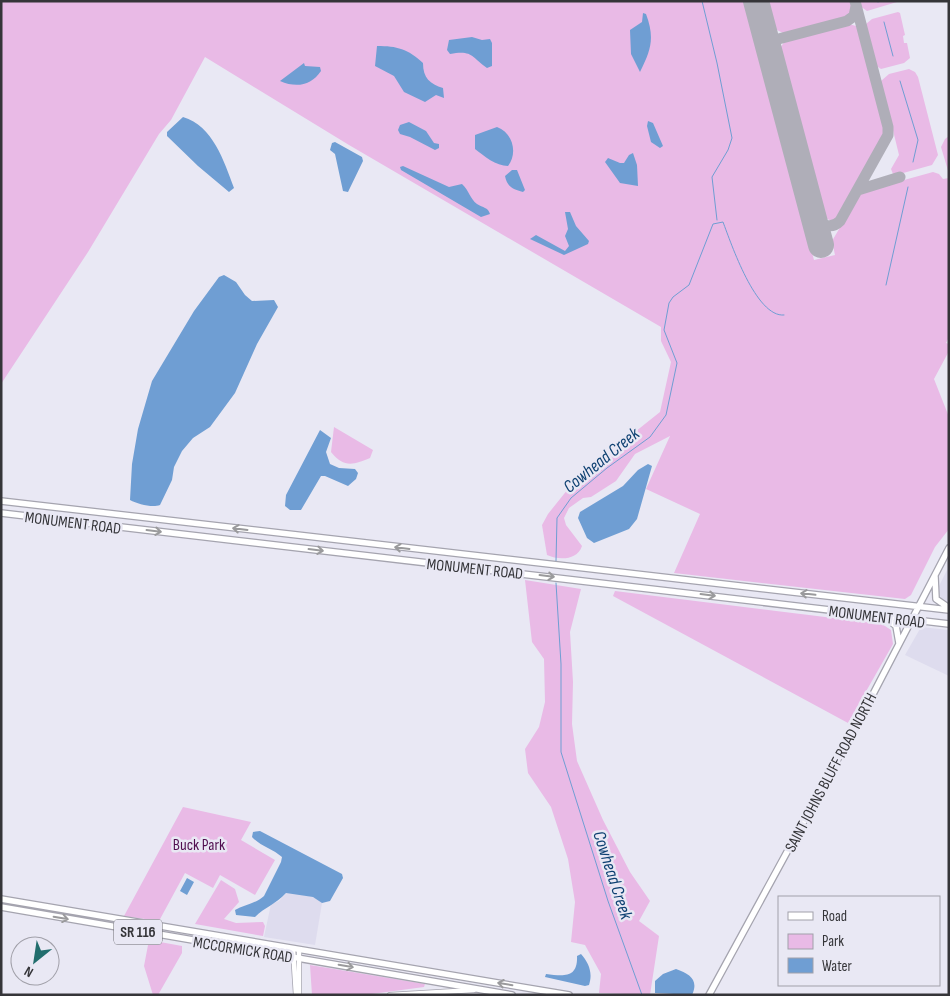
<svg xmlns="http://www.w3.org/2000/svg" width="950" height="996" viewBox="0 0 950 996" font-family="'Sofia Sans Condensed',sans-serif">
  <rect width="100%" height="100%" fill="#e9e8f4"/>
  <path fill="#dedcee" d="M949 566V603L941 599 938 588Z
    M921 627 949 630V676L905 655Z
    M286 893H293L313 897 322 903 315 945 264 937 271 904 279 901Z"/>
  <path fill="#e9bae6" d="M1 1H744L814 260 835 255 832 241 861 192 933 172 939 174 943 179 949 178V337L946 343 949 344V351L934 379 949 417V529L935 547 911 595 905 599 674 573 700 514 646 489 670 436 635 454 616 481 591 497 583 498 569 508 564 518 566 525 582 546C577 561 558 560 547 555L542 525 548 514 576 479 660 412 671 362 661 341V327L349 145 205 57 171 120 159 134 88 252 1 384Z
    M768 1H852C854 11 851 16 842 19L783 33 775 29Z
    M858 1H897V2L867 11 860 6Z
    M898 12 900 13 905 35 903 36 904 43H907L910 58 904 63 881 69 875 65 866 24 872 19Z
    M849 24 856 26 862 40 885 134 837 220 831 221 826 218 780 48 785 41Z
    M909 69 915 72 918 77 938 155 932 165 896 175 893 174 891 169 899 155 881 81 889 74Z
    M949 136V174L941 147 945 139Z
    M334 427 373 450 370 458C353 465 344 468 331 452Z
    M525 580 581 589 570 632 573 682 572 724 577 761 603 820 630 872 650 901 639 921 659 936 650 995 599 993 601 974 585 945 571 942 575 902 568 859 551 807 528 773 525 749 539 727 545 702 544 659 532 642Z
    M615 591 882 624 891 630 893 644 848 723 613 596Z
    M183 807 251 822 241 840 275 860 255 895 220 875 213 888 185 873 159 921 124 916Z
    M221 880 235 889 239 902 224 919 236 923 263 922 265 926 263 936 195 924Z
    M149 940 182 946V953L158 995H153L144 966Z
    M310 965 425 984 424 987 364 995H312Z"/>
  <path fill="#6f9ed3" d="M643 13 646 14C655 38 651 50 640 72L631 54 630 30 642 22Z
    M472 37 482 40 490 39 492 43V66L487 68C471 57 473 50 450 54L447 50 449 40Z
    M377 46C397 46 408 49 423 63 423 78 430 84 443 88L444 98 436 95 425 102 404 92 394 76 375 66Z
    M304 63 305 66 320 67 321 71C311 86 296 88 280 81Z
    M183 117C213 126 224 161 234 188L229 192 198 166 167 136V132Z
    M648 121 653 123 663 146 660 148 651 142 647 126Z
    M409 122 426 131 434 143 439 144V148L435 150 410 137 400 134 398 130 400 125Z
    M497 127C513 133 518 153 508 166 496 166 484 156 475 149V135Z
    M335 142 362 157 363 161 348 192 343 191 335 154 330 150 332 143Z
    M633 153 637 165 638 186 620 183 605 162 608 158 620 163H624L629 155Z
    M403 166 449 187 462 184C469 190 470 199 477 204 483 208 488 207 490 214L481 217 401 170 400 167Z
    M512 170H517L525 190 523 192C513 189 507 187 505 176Z
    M565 212H570L576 226 589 241 588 244 564 255 530 239 536 235 565 251 569 246 565 236 568 229Z
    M224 275 236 282 245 295 252 301 274 300 278 307 257 344 235 393 210 427 193 438 182 451 174 467 172 480 160 505C152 508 138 504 130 500L132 464 138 429 152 381 194 311 219 277Z
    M320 430 331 438 326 452 330 464 339 468 355 469 358 473 356 479 348 486 325 476H321L301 510H290L285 506 286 495Z
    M648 464 652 466 637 519 629 529 594 543 587 538 578 518 580 512 623 486 638 470Z
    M260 831 342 874 343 878 330 901 322 903 313 897 286 893C276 904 265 907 255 917L236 915 235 910C244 905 257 903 264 896L281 862 282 857C273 849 260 846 252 837L253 832Z
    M187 878 194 882 187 895 180 891Z
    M581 954C589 963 593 973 589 985L585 986 545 977 546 974C563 976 578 979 577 956Z
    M676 969C690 974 699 980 692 995L655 993V981L663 974Z"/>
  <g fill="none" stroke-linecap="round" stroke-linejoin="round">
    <path stroke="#6f9ed3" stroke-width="1" d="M702 1 717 63 732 138 728 150 712 177 717 220
      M878 1V2
      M884 22 893 56
      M900 81 918 140 913 162
      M886 285 908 187
      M556 561 557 518 571 498 607 468 650 437 666 415 677 363 664 330 669 303 673 297 689 285 713 224 723 222C731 243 756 318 784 315
      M556 583 561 664V752L608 901 642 995"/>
    <path stroke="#afaeb8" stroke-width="11" d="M767 42 847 21 854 16 856 6
      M858 190 900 177
      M814 218C822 225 831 230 840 221L888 135V127L855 1"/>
    <path stroke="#afaeb8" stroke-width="26" d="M756 1 821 245"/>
    <defs>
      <path id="minor" d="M293 949 296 995
        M299 995V950
        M390 995 474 990"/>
      <path id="major" d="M1 501 949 610
        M1 513 949 624
        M935 577 936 599 949 608
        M886 618 896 626 899 643
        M1 899 569 995
        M1 907 512 995
        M709 995 871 698 949 548"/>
    </defs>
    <use href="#minor" stroke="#a5a4af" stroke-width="6"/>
    <use href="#major" stroke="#a5a4af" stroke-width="8"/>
    <use href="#minor" stroke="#fff" stroke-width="4.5"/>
    <use href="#major" stroke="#fff" stroke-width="5.5"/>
  </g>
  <defs><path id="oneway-shaft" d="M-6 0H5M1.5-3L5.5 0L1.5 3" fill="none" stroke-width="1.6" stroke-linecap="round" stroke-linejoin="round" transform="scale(1.25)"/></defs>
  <g stroke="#9a9a9c">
    <use href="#oneway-shaft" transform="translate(240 529) rotate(-173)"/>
    <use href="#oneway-shaft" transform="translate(154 531) rotate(7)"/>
    <use href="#oneway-shaft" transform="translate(402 548) rotate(-173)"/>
    <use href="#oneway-shaft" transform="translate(316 550) rotate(7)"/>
    <use href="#oneway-shaft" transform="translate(547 576) rotate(7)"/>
    <use href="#oneway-shaft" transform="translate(808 594) rotate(-174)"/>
    <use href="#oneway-shaft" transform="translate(708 595) rotate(7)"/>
    <use href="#oneway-shaft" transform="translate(61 918) rotate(10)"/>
    <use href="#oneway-shaft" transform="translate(346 966) rotate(10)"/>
    <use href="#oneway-shaft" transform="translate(505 984) rotate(-171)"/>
  </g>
  <g text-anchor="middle" stroke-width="5" stroke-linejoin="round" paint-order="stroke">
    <rect fill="#e9e8f4" stroke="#6b6b71" stroke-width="1" x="114" y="919.5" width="48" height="25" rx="4"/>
    <g font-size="15" font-weight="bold" fill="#353539">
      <text x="138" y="937">SR 116</text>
    </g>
    <g font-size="16" fill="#353539" stroke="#e9e8f4">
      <text transform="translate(73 522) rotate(7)" y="6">MONUMENT ROAD</text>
      <text transform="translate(475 568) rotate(6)" y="6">MONUMENT ROAD</text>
      <text transform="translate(877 616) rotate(7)" y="6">MONUMENT ROAD</text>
      <text transform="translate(830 772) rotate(-62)" y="6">SAINT JOHNS BLUFF ROAD NORTH</text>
      <text transform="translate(243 949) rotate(9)" y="6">MCCORMICK ROAD</text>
    </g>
    <g font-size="16" fill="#500e4f" stroke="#e9e8f4">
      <text x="199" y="850">Buck Park</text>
    </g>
    <g font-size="18" font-style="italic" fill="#0e4172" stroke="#e9e8f4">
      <text transform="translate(601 460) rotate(-39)" y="6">Cowhead Creek</text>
      <text transform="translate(613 875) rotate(72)" y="6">Cowhead Creek</text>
    </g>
  </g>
  <rect width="950" height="996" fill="none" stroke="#353539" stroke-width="5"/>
  <rect x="778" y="896" width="162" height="90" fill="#e9e8f4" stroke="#a1a0a9"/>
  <rect x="788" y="912" width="25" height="8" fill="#ffffff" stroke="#a1a0a9"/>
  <text x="822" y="921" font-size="15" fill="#353539">Road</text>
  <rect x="788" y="934" width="25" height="15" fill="#e9bae6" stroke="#a1a0a9"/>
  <text x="822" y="946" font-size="15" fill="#353539">Park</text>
  <rect x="788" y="958" width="25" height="15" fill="#6f9ed3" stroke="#a1a0a9"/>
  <text x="822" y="971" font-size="15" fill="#353539">Water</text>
  <g transform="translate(35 961) rotate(210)"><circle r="24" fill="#e9e8f4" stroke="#a1a0a9"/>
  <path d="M0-4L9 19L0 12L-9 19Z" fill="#216d6d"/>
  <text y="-8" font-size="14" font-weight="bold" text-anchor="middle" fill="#353539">N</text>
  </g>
</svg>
